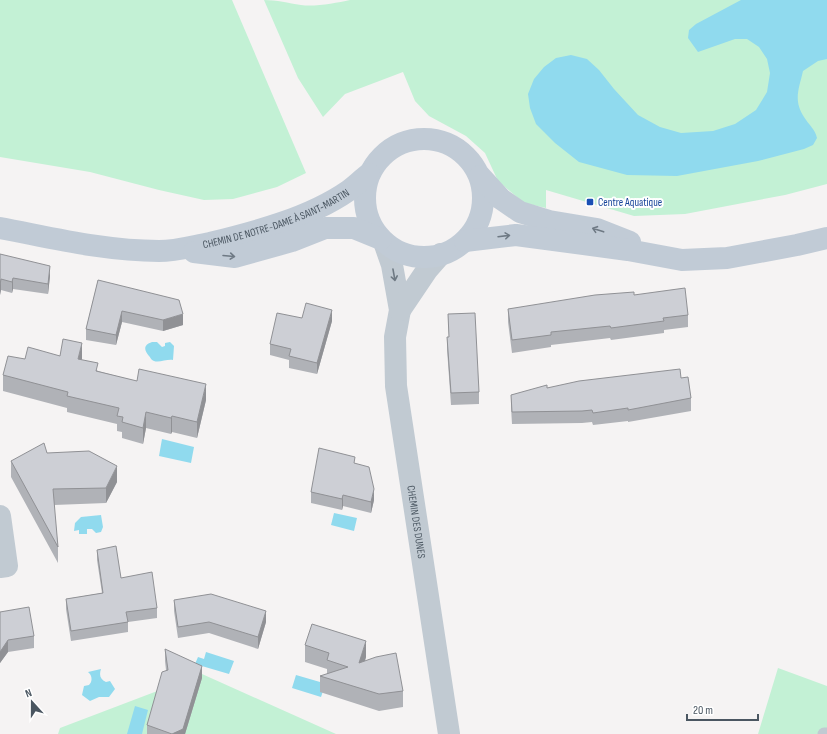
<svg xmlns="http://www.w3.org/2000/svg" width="827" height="734" viewBox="0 0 827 734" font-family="'Sofia Sans Condensed',sans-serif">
  <rect width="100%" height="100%" fill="#f5f3f3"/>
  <path fill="#c3f1d5" d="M0 0H232L306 173 277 187 233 199 204 200 159 190 90 172 0 157Z
    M264 0C277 0 288 3 301 5 315 7 336 3 350 0H827V184L785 195 685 214 634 216 546 190V208L524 203 498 181 485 153 466 136 429 116 415 101 403 72 345 94 323 117 298 78Z
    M778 668 827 686V734H758Z
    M202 674 336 734H58L60 728Z"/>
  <path fill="#90daee" d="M741 0H827V59L818 61 803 71C799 89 793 100 804 117 809 125 815 129 817 138L813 145 804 149 758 161 677 176 627 175 579 162 555 143 536 124 530 108 528 94 534 79 544 67 556 58 571 55 587 59 599 70 614 89 638 115 660 127 681 133 713 131 735 124 756 110 767 92 770 73 767 59 759 47 747 39H735L698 52 688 38 689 30 696 24Z
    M152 342H157L162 347 165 346V343L170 342 174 346 173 360C167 359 159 363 154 361 151 360 151 358 149 356 144 350 143 345 152 342Z
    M162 439 194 447 191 463 159 456Z
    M334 513 357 518 354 531 331 525Z
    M101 515 103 527 101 532 96 533 92 529H87V534H79V530L74 531 75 523 81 517Z
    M206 652 234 661 229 674 195 664 198 657 204 659Z
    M101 669C99 675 100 679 106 682L110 681 115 689 109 697H99L90 701 82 695 84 686 89 685C93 681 92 675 88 672Z
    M296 675 320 682 323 691 321 697 292 688Z
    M135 706 148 710 142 734H127Z"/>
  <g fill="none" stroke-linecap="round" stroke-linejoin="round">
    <path stroke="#c1cad2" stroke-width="13" d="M824 734H827"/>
    <g stroke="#c1cad2" stroke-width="22">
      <path id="s1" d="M384 242 392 265 400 310 395 337 396 386 449 734"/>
      <path d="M400 310 427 270 441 254"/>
      <path d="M0 516 7 566 0 567"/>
    </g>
    <g stroke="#c1cbd6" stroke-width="22">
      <circle cx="424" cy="198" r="59"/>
      <path d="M480 176 501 199 520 212 549 221 597 229 630 242"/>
      <path id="s2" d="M0 228C53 238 105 251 159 251 176 251 193 246 210 243 255 232 309 218 348 191 355 186 362 179 369 174"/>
      <path d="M465 241 516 235 628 250 682 260 727 258 797 245 827 238"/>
      <path d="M194 252 235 257 292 241 325 228H354L381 239"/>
    </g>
  </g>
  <path fill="#b0b2b7" d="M0 254 50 276 48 294 13 289 12 293 1 290 0 295Z
    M98 280 183 325 163 331 122 322 116 345 86 340V329Z
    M634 295 688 315V327L664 330V333L611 340 610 338 551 345V347L512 353 508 322V309Z
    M448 314 479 392V404L451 405 447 349V337H449Z
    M302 318 332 321 317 374 289 368V360L270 355V344Z
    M60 356 82 360 98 371 206 400 197 438 172 432 171 434 146 428 143 444 122 438V432L117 431V424L67 412V408L3 391V375Z
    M681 378 691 398V411L628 422V421L593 425 592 422 582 423 512 424 511 407V395L547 388Z
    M47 453 117 482 106 503 54 505 58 547V563L11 477V461Z
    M355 464 374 500 371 513 343 506 342 510 311 503V492Z
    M97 550 121 578 157 608V618L128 622V632L71 641 66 609V599L102 593 97 560Z
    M174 600 266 622 258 649 209 633 178 638 174 611Z
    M0 612 34 636V648L8 652 0 663Z
    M305 645 366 657 365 661 403 691V707L379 711 320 692V676L327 674V669L305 662Z
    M165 649 202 678 185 734H147V725L166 670 165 661Z"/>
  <path fill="#909195" d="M50 266V276L48 294V284Z
    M13 278V289L12 293V282Z
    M1 279V290L0 295V285Z
    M332 310V321L317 374V363Z
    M122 311V322L116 345V335Z
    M183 314V325L163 331V320Z
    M82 343V359L78 374V359Z
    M206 384V400L197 438V422Z
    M146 412V428L143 444V428Z
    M172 416V432L171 434V418Z
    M117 466V482L106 503V488Z
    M374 489V500L371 513V502Z
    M343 495V506L342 510V499Z
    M266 611V622L258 649V637Z
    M8 640V652L0 663V652Z
    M366 641V657L359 679V663Z
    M202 666V678L185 734H172Z"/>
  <path fill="#cdcfd5" stroke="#909195" d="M0 254 50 266 48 284 13 278 12 282 1 279 0 285Z
    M98 280 179 300 183 314 163 320 122 311 116 335 86 329Z
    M685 288 688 315 663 318 664 321 611 328 610 326 551 332V335L512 340 508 309 595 295 634 292V295Z
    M306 303 332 310 317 363 289 356 291 349 270 344 277 313 302 318Z
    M475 313 479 392 451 393 447 337H449L448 314Z
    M63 339 82 343 78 359 98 363 96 371 137 381 139 369 206 384 197 422 172 416 171 418 146 412 143 428 122 422 123 417 117 416 119 408 67 396 68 392 3 375 8 356 25 359 28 347 60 356Z
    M680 369 681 378 688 377 691 398 628 410V408L593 413 592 410 582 411 512 412 511 395 547 385V388L579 381Z
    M44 443 47 453 89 451 117 466 106 488 53 489 58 547 11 461Z
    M319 448 355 457 354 463 369 467 374 489 371 502 343 495 342 499 311 492Z
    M116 546 121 578 152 572 157 608 126 612 128 622 71 631 66 599 103 593 97 550Z
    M211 594 266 611 258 637 209 622 178 627 174 600Z
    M29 607 34 636 8 640 0 652V612Z
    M312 624 366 641 359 663 376 657 396 653 403 691 379 694 320 676 348 667 327 660 329 653 305 645Z
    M165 649 202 666 183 729 172 734 147 725 162 672 168 670Z"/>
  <defs><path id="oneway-shaft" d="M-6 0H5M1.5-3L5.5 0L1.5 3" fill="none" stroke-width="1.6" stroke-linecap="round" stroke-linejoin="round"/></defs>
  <g stroke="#6e7984">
    <use href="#oneway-shaft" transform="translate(598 230) rotate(-162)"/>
    <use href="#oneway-shaft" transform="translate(504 236) rotate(-7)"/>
    <use href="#oneway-shaft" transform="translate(229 256) rotate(5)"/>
  </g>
  <use stroke="#6e7983" href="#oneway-shaft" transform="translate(394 275) rotate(80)"/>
  <rect fill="#1a4fb4" stroke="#fff" stroke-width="1.5" x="586" y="198" width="8" height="8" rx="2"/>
  <g text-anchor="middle" stroke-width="4" stroke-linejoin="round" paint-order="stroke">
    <g font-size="11" fill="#164399" stroke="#fff" text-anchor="start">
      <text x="598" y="206">Centre Aquatique</text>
    </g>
    <g font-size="11" fill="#4a5661" stroke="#fff">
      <text dy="4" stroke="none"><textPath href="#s2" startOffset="283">CHEMIN DE NOTRE-DAME À SAINT-MARTIN</textPath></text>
      <text dy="4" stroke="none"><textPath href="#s1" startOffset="284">CHEMIN DES DUNES</textPath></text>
    </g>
  </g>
  <g transform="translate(32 702) rotate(339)" stroke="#ffffff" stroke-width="3" paint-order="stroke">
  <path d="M0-3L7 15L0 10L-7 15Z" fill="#4a5661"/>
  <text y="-6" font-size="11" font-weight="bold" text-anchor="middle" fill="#4a5661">N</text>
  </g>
  <path d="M687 714v6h71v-6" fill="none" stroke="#4a5661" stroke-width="2"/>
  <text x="693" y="714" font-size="12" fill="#4a5661" stroke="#ffffff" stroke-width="3" paint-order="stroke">20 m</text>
</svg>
